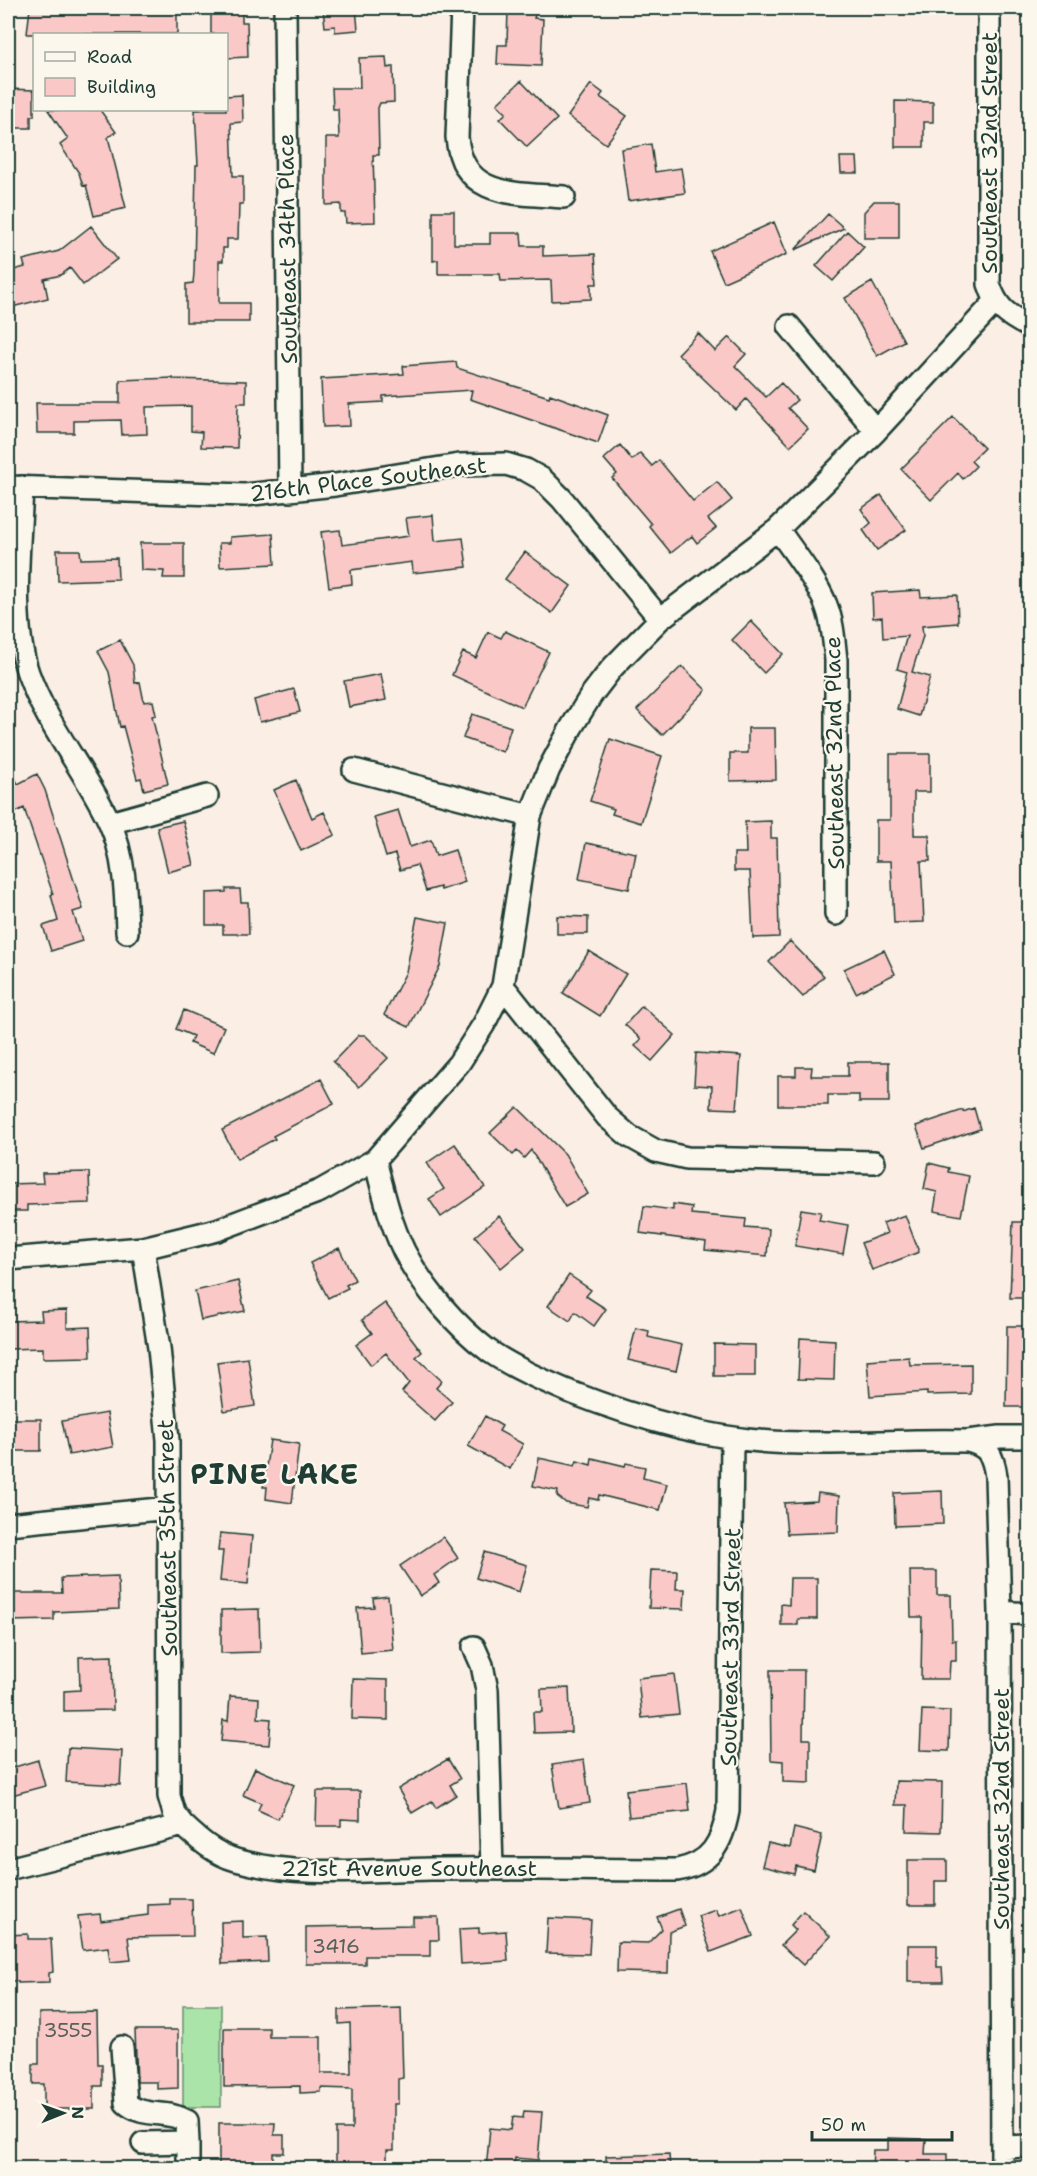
<svg xmlns="http://www.w3.org/2000/svg" width="1037" height="2176" viewBox="0 0 1037 2176" font-family="'Shantell Sans',sans-serif">
  <rect width="100%" height="100%" fill="#fbeee5"/>
  <filter id="ink" filterUnits="userSpaceOnUse"><feTurbulence type="fractalNoise" baseFrequency=".0167" numOctaves="2"/><feDisplacementMap in="SourceGraphic" scale="12" xChannelSelector="R" yChannelSelector="G"/><feConvolveMatrix kernelMatrix="1 2 1 2 8 2 1 2 1" color-interpolation-filters="sRGB"/></filter>
  <g filter="url(#ink)">
    <path fill="#abe4a9" stroke="#65906e" stroke-width="1.5" d="M183 2005H221V2107H183Z"/>
    <path fill="#fac9c7" stroke="#1f3d34" stroke-width="1.5" d="M30 8H71V10L108 13 109 9 149 13V8H177V34H27Z
      M211 8H242V22H247L248 57 226 58V34H211Z
      M323 8H356L358 30 335 32V26L325 27Z
      M508 8H537L534 18 543 19 541 66 497 64 498 45H507Z
      M386 57 387 68 393 67 394 102 380 103 378 108 379 155H373L375 222 346 223 345 213H341V204L326 205V138H339L338 109H333L332 88H360L359 58Z
      M521 81 557 119 527 147 500 119 506 113 497 104Z
      M591 84 603 93 600 97 627 116 606 144 568 116Z
      M8 89 34 90V116H31V128H8Z
      M242 95 243 122 231 123 233 176H243V204H239L238 239H227V248H223V261H219V303H249V322H186V284L193 283 194 273 196 165H198L195 110H226V96Z
      M895 101 933 102V122H924V147H895Z
      M48 110H100L116 132 108 137 126 208 94 216 86 185 83 186 79 173 60 145 68 139Z
      M651 144 655 172 681 168 685 193 628 201 621 149Z
      M840 157H857L858 173H841Z
      M874 201H899V238H864V212Z
      M433 211H454V244H490V233H521L522 246H543V256L595 254 597 284H591V299L552 301 551 280 501 281 500 274H438V260L433 261Z
      M828 214 844 228 795 250Z
      M774 222 787 254 724 282 710 251Z
      M91 226 117 259 83 285 70 268 61 275 44 279 48 298 8 308V278L12 277 10 271 25 267 23 260 59 251Z
      M847 231 864 247 833 281 816 266Z
      M872 282 904 341 877 356 845 298Z
      M698 333 715 351 729 337 746 354 735 366 766 397 781 383 797 400 788 408 808 429 790 446 746 399 736 410 678 354Z
      M456 362 457 368 549 397 550 394 608 415 598 443 470 399 472 390 383 396V402L349 404 350 426 323 427 321 379 404 374 403 366Z
      M173 378V379L246 381V403H238L237 448 201 447 202 432 191 431V406L146 407 147 434 122 435 121 420 74 421V433H37L36 403H120V380Z
      M953 417 984 448 971 461 976 466 963 479 958 473 931 500 901 469Z
      M620 445 632 460 640 453 652 466 659 460 693 501 717 482 732 500 708 519 716 528 697 543 692 536 671 553 649 526 651 524 612 478 617 474 604 459Z
      M881 495 906 530 877 550 863 530 871 523 861 509Z
      M433 515 435 541 463 538 467 567 413 573 412 562 351 570 352 584 329 587 321 532 340 530 342 545 409 536 406 518Z
      M273 534 275 564 220 567 219 543H230V537Z
      M140 543H184V578H163L164 571 141 570Z
      M57 550H80L81 559 117 558 118 579 58 581Z
      M525 552 571 586 552 613 505 579Z
      M920 590 921 597 957 595 958 623 922 626 923 636 912 672 930 677 919 716 897 709 907 672 897 669 907 636 883 638 882 617 873 618 872 593Z
      M751 621 783 654 764 673 732 640Z
      M505 631 549 652 522 707 452 675 463 652 476 658 488 632 501 638Z
      M120 640 133 665 135 683 140 682 144 702 153 701 156 715 152 716 168 784 144 790 141 778 137 779 123 726 120 727 109 672 98 651Z
      M682 666 706 690 662 735 637 710Z
      M381 674 386 700 349 707 344 681Z
      M294 689 300 712 260 722 254 700Z
      M472 714 511 727 503 752 463 738Z
      M748 728H775L776 780 730 781V753H748Z
      M610 739 662 756 641 823 612 814 614 809 590 801Z
      M890 754H930V792H914V835H929L930 861H921L924 922 894 923 891 861H876V820H890Z
      M8 764 18 784 37 774 45 790 83 909 73 912 82 941 51 951 43 926 58 921 51 895 53 894 24 808 12 814 8 805Z
      M296 780 312 818 324 812 335 835 301 851 274 790Z
      M398 810 410 847 431 840 436 856 455 850 465 882 441 890 440 887 426 891 417 865 400 870 395 854 386 857 374 817Z
      M183 821 194 865 168 872 157 827Z
      M771 821V838H777L779 937 753 938 750 871H734V853H746L745 822Z
      M586 843 636 853 629 889 579 879Z
      M226 889H240L241 902H248L249 934H223V925H206V893L226 892Z
      M557 916 588 917V934H557Z
      M417 917 448 923 440 966 409 1027 384 1015 406 972Z
      M790 941 824 976 803 997 769 962Z
      M884 950 895 974 856 993 844 969Z
      M589 951 626 974 600 1016 563 993Z
      M642 1006 675 1035 652 1061 635 1046 641 1039 625 1025Z
      M184 1010 224 1027 213 1053 190 1043 193 1036 176 1029Z
      M359 1035H365L388 1058 359 1087 333 1062Z
      M696 1053 741 1056 737 1109 711 1108 712 1086 694 1085Z
      M848 1062H889V1102H859V1095H828V1105H778V1076H796V1067H812L811 1076H848Z
      M321 1079 334 1104 273 1136 275 1139 237 1159 222 1130Z
      M517 1107 565 1154 588 1194 565 1207 531 1150 524 1158 517 1151 513 1155 490 1133Z
      M974 1108 980 1129 924 1148 916 1126 963 1110V1112Z
      M455 1144 485 1187 441 1217 429 1199 444 1189 427 1163Z
      M929 1163 949 1168 948 1172 969 1176 961 1216 934 1211 937 1192 924 1189Z
      M89 1172 90 1203 27 1205V1211H8V1184L43 1183 42 1173Z
      M673 1204 692 1207 691 1214 746 1219 745 1227 769 1229 767 1256 705 1250 706 1242 640 1233 644 1206 673 1210Z
      M801 1209 821 1212 819 1220 848 1225 843 1254 795 1246Z
      M905 1215 919 1252 872 1270 861 1243 887 1233 883 1223Z
      M499 1216 525 1248 501 1268 475 1236Z
      M1013 1222H1029V1298H1010Z
      M339 1248 355 1280 346 1285 348 1288 328 1298 310 1263Z
      M569 1275 591 1290 586 1296 606 1309 594 1326 575 1312 570 1321 548 1306Z
      M238 1281 245 1311 201 1320 195 1291Z
      M385 1303 422 1352 416 1357 442 1381 436 1388 452 1402 435 1421 402 1392 409 1383 386 1353 371 1365 356 1345 372 1333 362 1320Z
      M67 1310V1328L90 1327 91 1357 43 1358V1348L8 1349V1321L42 1320 41 1311Z
      M1007 1326H1029V1407H1006Z
      M636 1328 649 1331 648 1337 682 1345 676 1371 628 1360Z
      M800 1338 835 1340 834 1380 798 1379Z
      M714 1344 755 1345V1376H714Z
      M909 1357 910 1365 971 1364V1394L927 1395V1392L870 1396 867 1360Z
      M248 1358 255 1406 224 1411 217 1362Z
      M107 1413 113 1447 69 1455 62 1421Z
      M485 1416 502 1426 499 1431 523 1444 510 1469 468 1446Z
      M8 1419H41V1451H8Z
      M270 1440 299 1444 292 1503 266 1499 267 1487H263Z
      M539 1458 575 1466 577 1461 591 1465 592 1458 625 1466 626 1463 645 1467 643 1478 667 1484 660 1510 599 1495 598 1500 589 1498 587 1507 566 1503 557 1496 558 1491 533 1486Z
      M942 1491 943 1524 895 1526 894 1493Z
      M818 1493 839 1496 838 1532 787 1534 784 1503 817 1501Z
      M220 1533 252 1536 248 1584 220 1581 223 1551H218Z
      M443 1537 458 1558 434 1575 439 1583 420 1596 400 1566Z
      M484 1552 527 1565 519 1592 476 1578Z
      M651 1570 677 1571 676 1589H685L684 1609 649 1608Z
      M910 1571H937V1595H951L952 1640H956V1661H950L949 1679H921L922 1617H911Z
      M118 1576 119 1609 54 1612V1620L8 1621V1593H62L61 1578Z
      M790 1578H817V1619H798V1625H781V1604L789 1605Z
      M388 1596 393 1650 361 1653 357 1608 374 1607 373 1598Z
      M259 1609 260 1652 221 1653V1610Z
      M112 1656 113 1710 64 1711V1691L80 1690 79 1657Z
      M770 1670H804L803 1739H810V1783L783 1782V1761L771 1760Z
      M674 1674 679 1714 642 1718 638 1678Z
      M353 1679 388 1680V1720L352 1719Z
      M569 1688 571 1732 534 1733 533 1712H542L541 1689Z
      M230 1696 259 1698 258 1718 271 1719 269 1745 221 1741 223 1720 228 1721Z
      M922 1710 950 1711 949 1751 920 1750Z
      M68 1748 122 1751 120 1785 66 1782Z
      M448 1759 460 1779 450 1785 456 1795 436 1808 432 1801 412 1813 398 1789Z
      M38 1760 45 1786 8 1796V1769Z
      M584 1760 590 1803 559 1808 552 1765Z
      M255 1768 294 1785 278 1819 258 1810 261 1803 243 1795Z
      M896 1781 942 1782 941 1832 906 1831 907 1805H895Z
      M687 1783 690 1811 629 1817 626 1790Z
      M317 1791H360V1820L341 1819V1826H316Z
      M794 1828 822 1835 814 1870 796 1866 794 1874 762 1866 768 1843 790 1848Z
      M908 1860H947V1881H935V1905H908Z
      M170 1899H192L193 1936 128 1937 131 1960 110 1962 108 1947 83 1950 78 1916 100 1914 101 1921 148 1915V1905L170 1904Z
      M742 1907 753 1936 711 1952 698 1916 716 1910 719 1916Z
      M679 1909 685 1926 669 1932 668 1973 617 1972 618 1942 648 1943 662 1929 657 1917Z
      M803 1911 830 1936 803 1965 781 1945 796 1930 791 1925Z
      M413 1917H438L439 1940H430V1956H365V1964H306V1927L413 1925Z
      M548 1918 591 1920 589 1954 546 1953Z
      M243 1921V1938L267 1937 268 1962 222 1964 221 1922Z
      M479 1928V1933L506 1931 508 1961 461 1964 459 1929Z
      M28 1934V1939H51L53 1972 49 1973V1982L18 1983V1981H8V1935Z
      M908 1945H937V1967H942L943 1982H908Z
      M401 2008 403 2078 398 2079V2104H394V2150H387V2169H336V2129H352V2089L321 2088V2092L300 2093V2086L224 2087V2028H269V2037H321V2073H351L350 2023 339 2024V2010Z
      M97 2012 98 2064H102V2086H94V2109H44V2084H33V2064H39V2013Z
      M135 2030H178V2088L157 2089V2082H137Z
      M524 2111 542 2112 538 2160 515 2158 514 2169H486L490 2128 511 2130 513 2117 523 2118Z
      M219 2123H275L274 2135H284V2153H273V2168H219Z
      M888 2138 926 2139 925 2154H947V2169H872L873 2150H888Z
      M669 2154 670 2169H606V2156Z"/>
    <g fill="none" stroke-linecap="round" stroke-linejoin="round">
      <defs>
        <path id="minor" d="M285 8 290 491
          M462 8 457 137C462 199 517 193 564 197
          M989 8V284C997 309 1007 315 1030 327
          M789 326 876 431
          M8 487 245 495 335 485 459 465 506 464 526 470 542 479 562 499 660 619
          M22 487C20 543 10 620 28 673 47 726 85 770 109 821 125 855 126 895 127 932
          M778 529C793 552 816 579 826 605 833 622 834 642 836 660V914
          M354 770 530 816
          M110 823 207 796
          M503 986 607 1117 629 1136 656 1151 687 1158 874 1162
          M375 1160C383 1191 390 1222 404 1251 423 1288 456 1326 489 1351 514 1368 542 1380 570 1392 634 1417 703 1438 772 1442 837 1446 903 1439 968 1441 989 1446 993 1456 996 1476L1000 1612 1002 2168
          M143 1248 159 1348 168 1440 169 1796 174 1813 183 1825
          M8 1259 143 1248 217 1230 320 1191 375 1160 459 1063 484 1024 503 986 530 816 549 769 571 728 592 694 612 668 660 619 778 529 876 431 995 302
          M968 1441 1000 1437H1030
          M8 1524 169 1508
          M1000 1612 1030 1614
          M474 1647 482 1665 487 1690 492 1869
          M8 1869 183 1825C199 1840 215 1854 236 1860 299 1878 366 1870 431 1869 513 1868 595 1870 677 1870 711 1864 722 1843 728 1811L732 1439
          M122 2047 126 2103C144 2119 167 2109 187 2121L188 2142
          M143 2143 188 2142V2168
          M1002 2147 1030 2146"/>
      </defs>
      <use href="#minor" stroke="#1f3d34" stroke-width="26"/>
      <use href="#minor" stroke="#fbf7ec" stroke-width="21"/>
    </g>
  </g>
  <g text-anchor="middle" stroke-width="4.5" stroke-linejoin="round" paint-order="stroke">
    <g font-size="20" fill="#566059">
      <text x="336" y="1953">3416</text>
      <text x="68" y="2037">3555</text>
    </g>
    <g font-size="22" fill="#1f3d34" stroke="#fbf7ec">
      <text transform="translate(989 153) rotate(-90)" y="8">Southeast 32nd Street</text>
      <text transform="translate(287 249) rotate(-91)" y="8">Southeast 34th Place</text>
      <text transform="translate(368 479) rotate(-7)" y="8">216th Place Southeast</text>
      <text transform="translate(834 753) rotate(-91)" y="8">Southeast 32nd Place</text>
      <text transform="translate(167 1538) rotate(-91)" y="8">Southeast 35th Street</text>
      <text transform="translate(730 1647) rotate(-89)" y="8">Southeast 33rd Street</text>
      <text transform="translate(1001 1809) rotate(-90)" y="8">Southeast 32nd Street</text>
      <text x="409" y="1876">221st Avenue Southeast</text>
    </g>
    <g font-size="28" font-weight="bold" letter-spacing="1.5" fill="#1f3d34" stroke="#fbf7ec">
      <text x="275" y="1484">PINE LAKE</text>
    </g>
  </g>
  <rect width="1037" height="2176" fill="none" stroke="#fbf7ec" stroke-width="30"/>
  <rect x="15" y="15" width="1007" height="2146" fill="none" stroke="#1f3d34" stroke-width="2" filter="url(#ink)"/>
  <rect x="33" y="33" width="195" height="78" fill="#fbf7ec" stroke="#a3ada2" stroke-width="1.5"/>
  <rect x="45" y="52" width="30" height="9" fill="#fbf7ec" stroke="#a3ada2" stroke-width="1.5"/>
  <text x="87" y="63" font-size="18" fill="#1f3d34">Road</text>
  <rect x="45" y="78" width="30" height="18" fill="#fac9c7" stroke="#a3ada2" stroke-width="1.5"/>
  <text x="87" y="93" font-size="18" fill="#1f3d34">Building</text>
  <g transform="translate(63 2113) rotate(89)" stroke="#fbf7ec" stroke-width="4.5" paint-order="stroke">
  <path d="M0-4.5L10 22L0 15L-10 22Z" fill="#1f3d34"/>
  <text y="-9" font-size="16" font-weight="bold" text-anchor="middle" fill="#1f3d34">N</text>
  </g>
  <path d="M812 2131v9h140v-9" fill="none" stroke="#1f3d34" stroke-width="3"/>
  <text x="821" y="2131" font-size="18" fill="#1f3d34" stroke="#fbf7ec" stroke-width="4.5" paint-order="stroke">50 m</text>
</svg>
